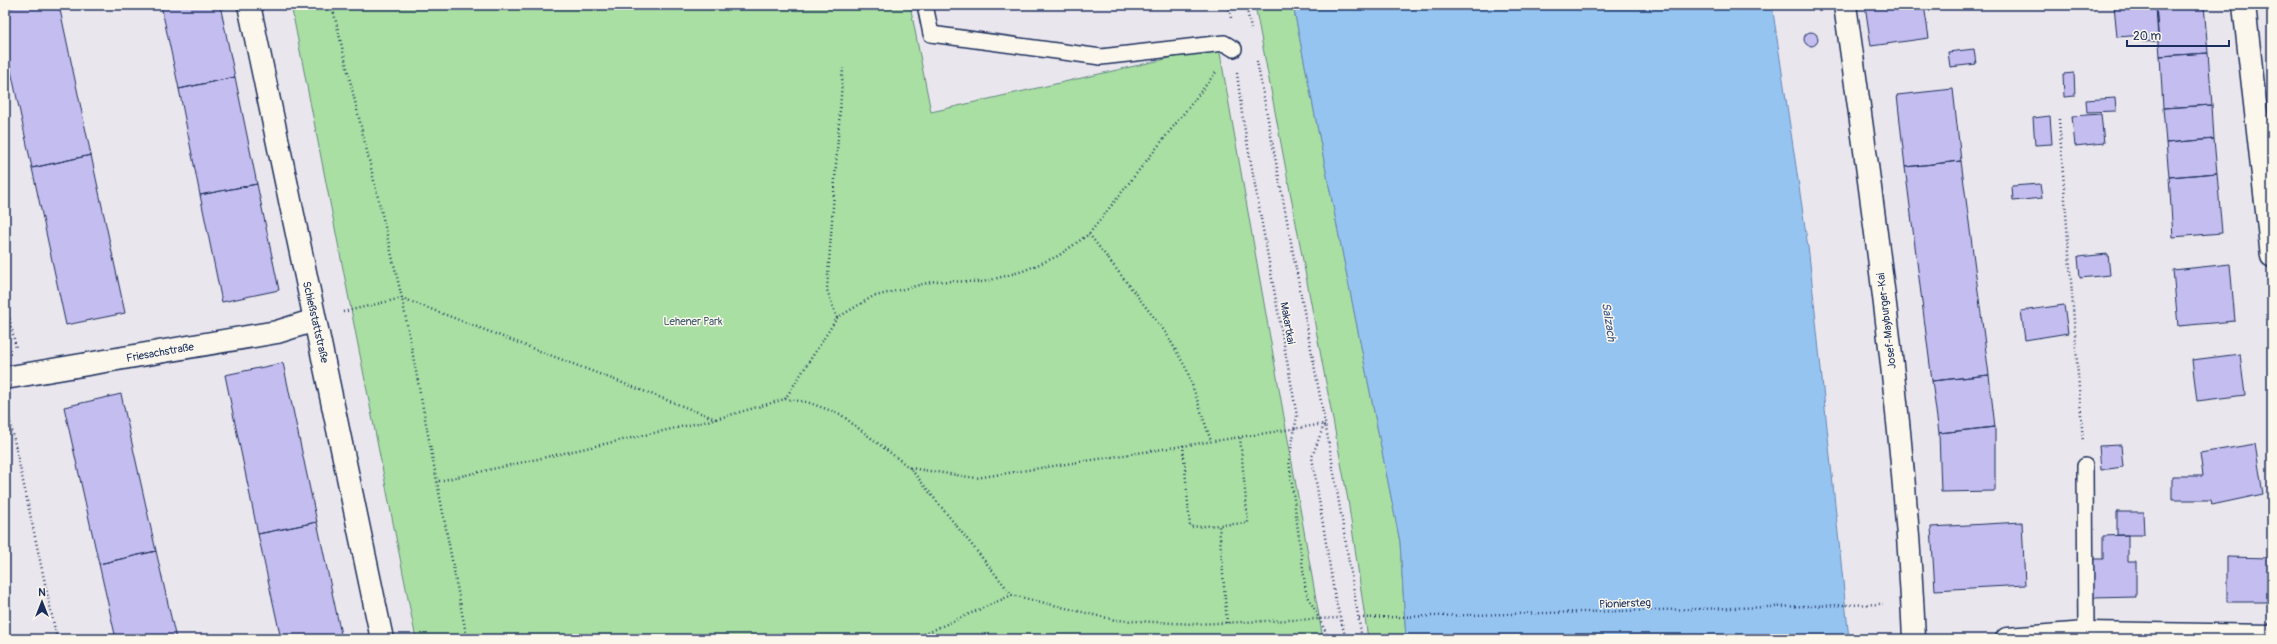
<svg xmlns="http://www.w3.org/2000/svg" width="2277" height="644" viewBox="0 0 2277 644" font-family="Pangolin,sans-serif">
  <rect width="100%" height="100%" fill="#eae6ed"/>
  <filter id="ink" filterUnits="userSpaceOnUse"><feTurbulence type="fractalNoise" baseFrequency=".025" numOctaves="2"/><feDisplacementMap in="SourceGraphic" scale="8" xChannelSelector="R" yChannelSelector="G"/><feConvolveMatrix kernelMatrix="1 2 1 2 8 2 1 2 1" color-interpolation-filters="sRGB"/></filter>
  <g filter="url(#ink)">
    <path fill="#a9dfa3" stroke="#628780" d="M291 5H910L931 112 1219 47 1323 639H416Z
      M1255 5H1293L1400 542 1406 639H1368L1348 500Z"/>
    <path fill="#96c4f1" stroke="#6588b6" d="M1293 5H1772L1809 254 1849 639H1406L1400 542Z"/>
    <path fill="#c4bdef" stroke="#1b2f5e" d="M22 5H59L91 155 32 168 5 43V9Z
      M161 5H220L235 77 179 89Z
      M1865 5H1924L1929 38 1871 46Z
      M2114 5H2156L2158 41 2143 42 2144 35 2117 37Z
      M2156 5H2204L2208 53 2160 56Z
      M1804 39a7 7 0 1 1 14 0a7 7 0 1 1-14 0Z
      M1974 49 1976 64 1950 67 1948 52Z
      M2208 53 2212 105 2163 108 2160 56Z
      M2074 73 2075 96 2064 97 2063 74Z
      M235 77 257 184 200 195 179 89Z
      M1953 89 1961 161 1905 167 1897 95Z
      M2115 98 2116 111 2087 112 2086 100Z
      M2212 105 2214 139 2166 143 2163 108Z
      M2101 114 2104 143 2075 146 2072 116Z
      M2050 116 2052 144 2035 145 2033 118Z
      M2214 139 2217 173 2169 177 2166 143Z
      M91 155 125 313 66 325 32 168Z
      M1961 161 1989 375 1932 381 1905 167Z
      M2217 173 2222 233 2173 237 2169 177Z
      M257 184 279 290 222 302 200 195Z
      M2040 184 2042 198 2013 201 2012 186Z
      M2108 254 2110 275 2080 278 2078 257Z
      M2230 264 2235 321 2178 326 2173 270Z
      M2064 305 2068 333 2025 340 2021 311Z
      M2240 354 2245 395 2197 401 2192 360Z
      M283 363 317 522 258 534 225 375Z
      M1989 375 1995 427 1939 433 1932 381Z
      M121 394 156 551 99 564 64 407Z
      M1995 427V491L1941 492 1939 433Z
      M2255 444 2263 494 2212 505 2211 500H2172V476H2203L2200 453Z
      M2121 445 2123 467 2101 470 2099 446Z
      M2117 512H2143L2144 535H2117Z
      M317 522 342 639H281L258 534Z
      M2022 522 2025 585 1935 590 1931 527Z
      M2128 535V562H2136V597L2093 598V559H2103V536Z
      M156 551 176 639H116L99 564Z
      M2227 557 2272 558V602H2227Z"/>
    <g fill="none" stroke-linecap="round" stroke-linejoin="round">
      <defs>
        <path id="service" d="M925 5 931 34 1101 57 1224 43 1234 49
          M2085 466 2086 633"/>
        <path id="minor" d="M249 5 382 639
          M1845 5C1874 215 1905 427 1914 639
          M2244 5 2272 256
          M5 378 277 332 315 320
          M2007 639 2086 633 2272 636"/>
      </defs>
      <use href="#service" stroke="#1b2f5e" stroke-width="18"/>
      <use href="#minor" stroke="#1b2f5e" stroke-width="25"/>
      <path stroke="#1b2f5e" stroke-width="2.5" stroke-dasharray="1 3" stroke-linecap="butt" d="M332 5 402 298 467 639
        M1229 5 1231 18
        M1246 5 1251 29
        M1257 61 1331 455 1362 639
        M1237 73 1242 114 1297 416 1289 461 1306 592 1329 639
        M2059 119 2083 442
        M1089 234 1166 333 1187 370 1211 441
        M5 299 16 348
        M343 312 402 298 716 419
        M837 318 827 290 843 68
        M785 399 837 318 872 297 935 281 983 282 1023 271 1058 256 1089 234 1217 71
        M7 407 57 639
        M1324 425 1312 457 1335 598 1346 639
        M1183 445 1190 527 1219 525
        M910 468 976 478 1324 424
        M439 481 716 419 785 399 807 402 840 414 910 468 1012 595 1115 620 1194 624 1340 618
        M1359 618 1883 604
        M1227 623 1219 525 1248 523 1240 437
        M913 639 1012 595"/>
      <use href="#service" stroke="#fbf7ec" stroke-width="15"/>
      <use href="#minor" stroke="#fbf7ec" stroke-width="22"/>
    </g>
  </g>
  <g text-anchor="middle" stroke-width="3" stroke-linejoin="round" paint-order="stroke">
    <g font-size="11" fill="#3e5b6f" stroke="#fbf7ec">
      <text x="693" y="325">Lehener Park</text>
    </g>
    <g font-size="11" fill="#1b2f5e" stroke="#fbf7ec">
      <text transform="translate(1886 321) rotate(-97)" y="4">Josef-Mayburger-Kai</text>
      <text transform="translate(316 322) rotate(77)" y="4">Schießstattstraße</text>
      <text transform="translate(1288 323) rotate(80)" y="4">Makartkai</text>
      <text transform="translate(160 352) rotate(-10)" y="4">Friesachstraße</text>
      <text transform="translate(1625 603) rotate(-2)" y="4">Pioniersteg</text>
    </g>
    <g font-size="12" font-style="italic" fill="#3a5483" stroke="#fbf7ec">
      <text transform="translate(1609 322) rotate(81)" y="4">Salzach</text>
    </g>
  </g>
  <rect width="2277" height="644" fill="none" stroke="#fbf7ec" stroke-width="20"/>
  <rect x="10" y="10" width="2257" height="624" fill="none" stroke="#1b2f5e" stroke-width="1.5" filter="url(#ink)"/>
  <g transform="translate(42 602)" stroke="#fbf7ec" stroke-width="3" paint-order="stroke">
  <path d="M0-3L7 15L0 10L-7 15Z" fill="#1b2f5e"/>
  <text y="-6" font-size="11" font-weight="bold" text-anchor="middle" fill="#1b2f5e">N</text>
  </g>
  <path d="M2127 40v6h102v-6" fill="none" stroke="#1b2f5e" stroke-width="2"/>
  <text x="2133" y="40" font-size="12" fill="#1b2f5e" stroke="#fbf7ec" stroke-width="3" paint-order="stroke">20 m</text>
</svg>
